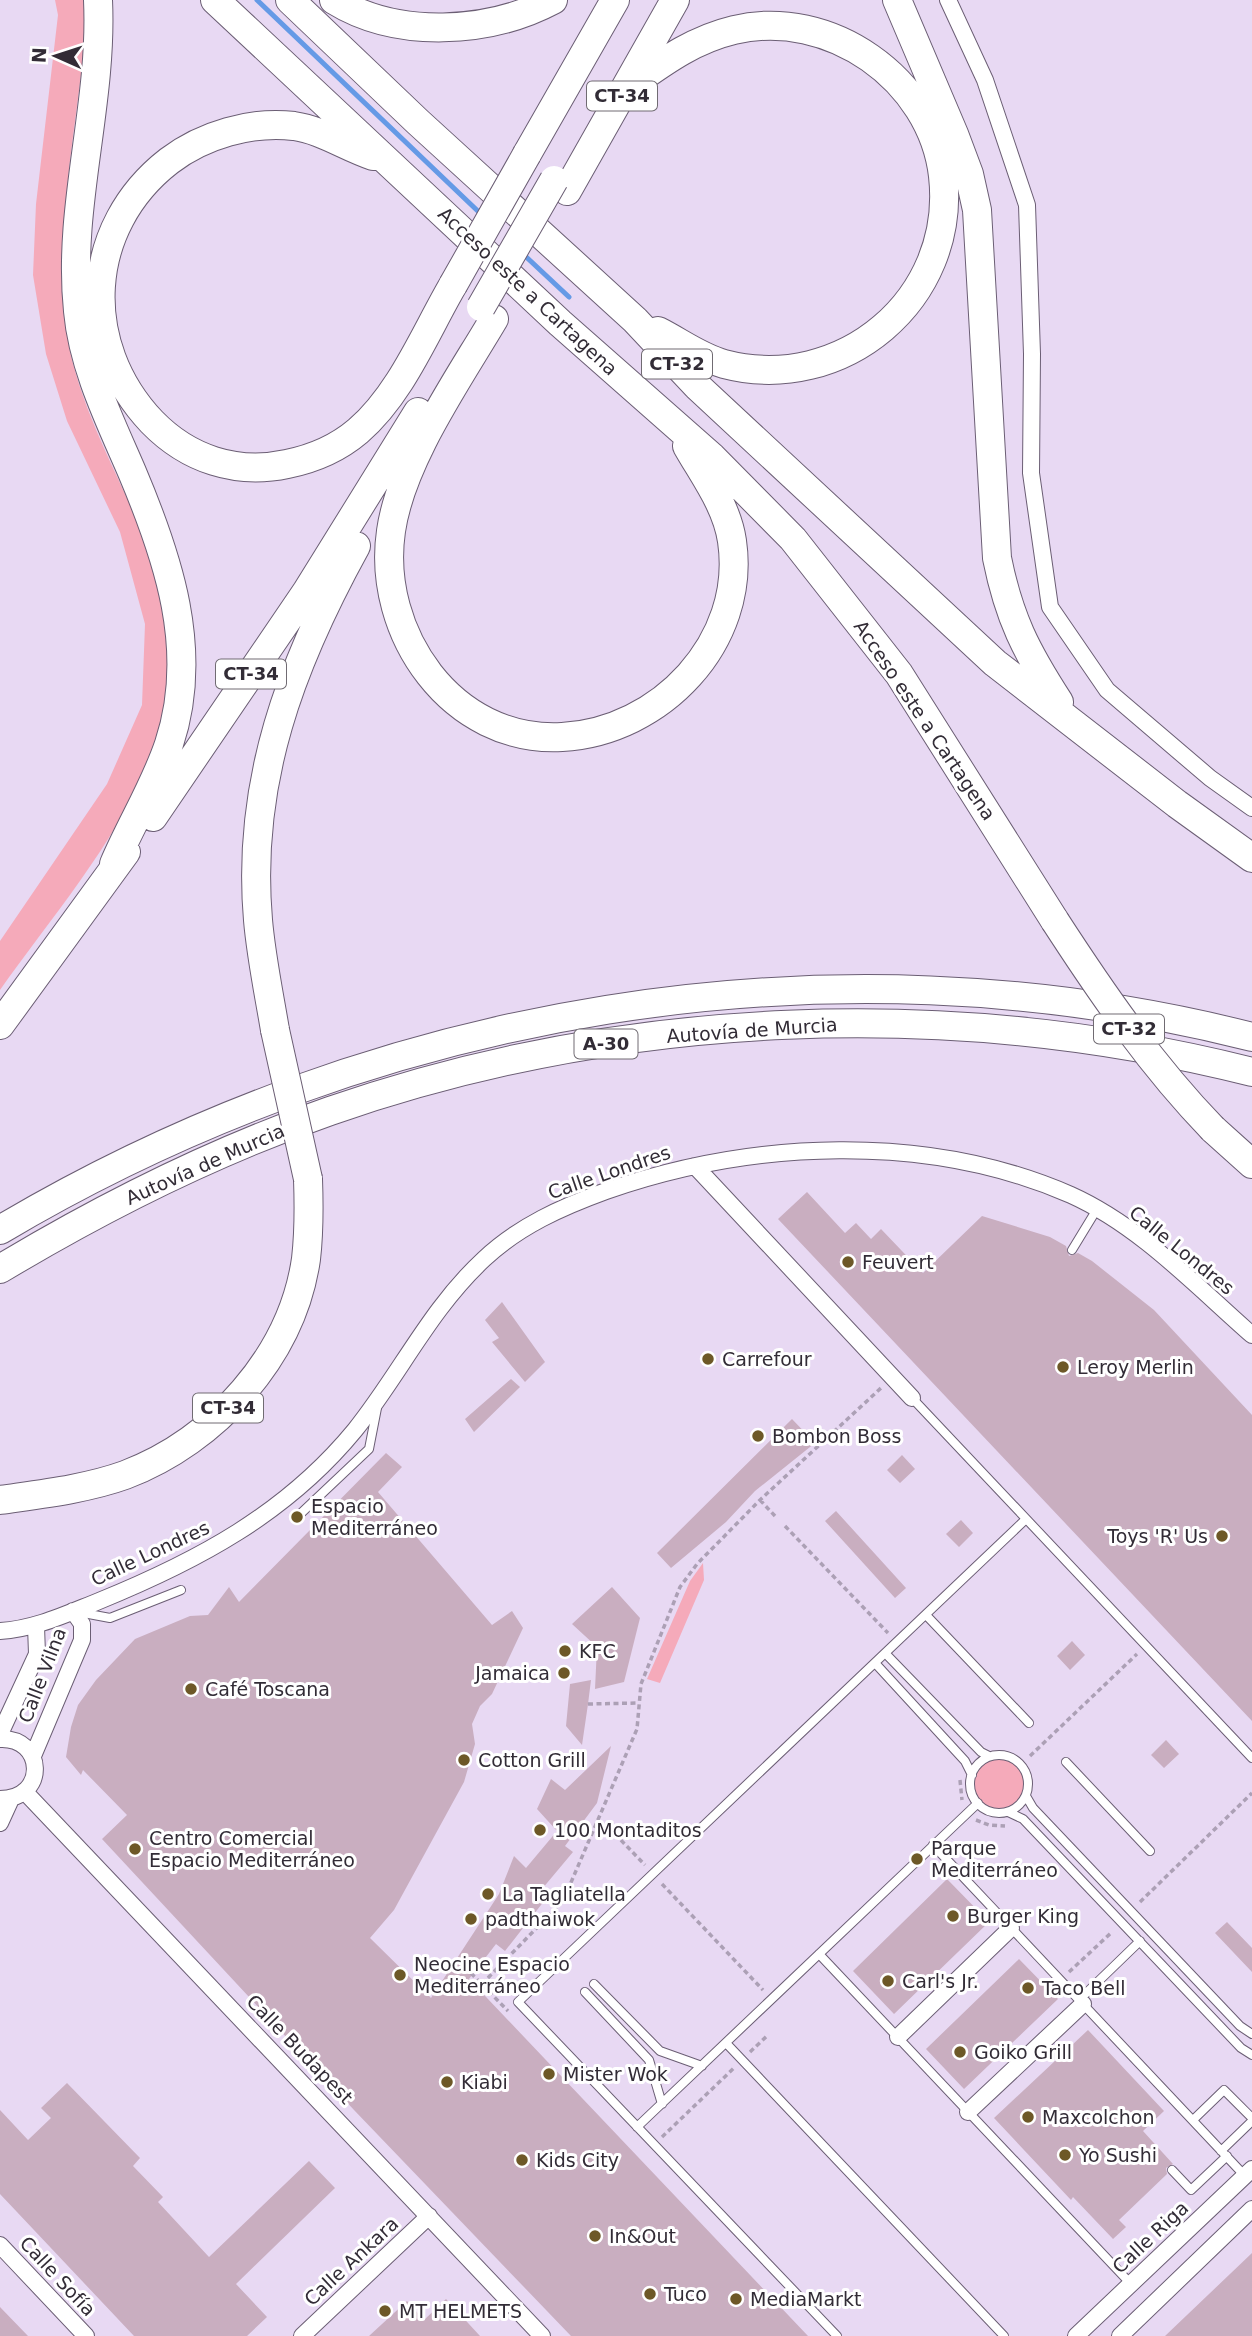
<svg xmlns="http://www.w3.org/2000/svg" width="1252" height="2336" viewBox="0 0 1252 2336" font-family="'DejaVu Sans',sans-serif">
  <rect width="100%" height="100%" fill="#e8d9f3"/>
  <path fill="#f5aaba" d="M55 0H85L87 21C78 122 54 224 66 326 74 399 119 475 147 543 167 592 176 680 161 730 132 824 56 911 0 990V941L107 784 142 705 145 624 120 532 67 421 46 354 33 275 36 204 58 15Z
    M703 1563 704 1580 660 1683 647 1679 690 1581Z
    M970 1784a29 29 0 1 1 58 0a29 29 0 1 1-58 0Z"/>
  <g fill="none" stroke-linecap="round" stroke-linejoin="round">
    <path stroke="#659ae6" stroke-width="5" d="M257 0 483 216
      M523 254 569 297"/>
  </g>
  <path fill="#c9aec0" d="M807 1192 845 1233 856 1223 871 1239 881 1229 923 1273 982 1216 1050 1237 1066 1246 1069 1256 1078 1253 1092 1261 1154 1310 1252 1415V1721L778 1219Z
    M502 1302 545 1362 525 1382 492 1342 499 1338 485 1320Z
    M511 1379 520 1387 474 1432 465 1419Z
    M792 1419 815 1443 755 1491 726 1522 671 1568 657 1553Z
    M386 1453 402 1467 378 1492 492 1625 512 1611 523 1628 492 1694 480 1706 472 1724 475 1744 464 1782 394 1910 370 1938 431 1998 499 1894 514 1856 526 1868 557 1831 537 1809 551 1779 565 1790 611 1746 597 1803 565 1846 573 1852 542 1889 548 1896 505 1951 496 1944 469 1979 808 2336H571L354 2110 102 1839 127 1815 83 1770 81 1775 66 1757 71 1727 78 1705 96 1680 135 1639 190 1616 208 1615 229 1587 239 1602Z
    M902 1455 915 1469 900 1483 887 1470Z
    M836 1511 906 1588 895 1598 825 1521Z
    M961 1520 973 1533 959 1547 946 1534Z
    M612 1587 640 1618 624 1682 595 1689 597 1647 572 1624Z
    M1072 1641 1085 1655 1070 1670 1057 1656Z
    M591 1680 588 1704 582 1745 566 1726 570 1684Z
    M1166 1740 1179 1754 1164 1768 1151 1755Z
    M947 1879 989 1922 894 2014 853 1971Z
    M1227 1922 1252 1948V1972L1215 1933Z
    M1019 1959 1058 1999 964 2089 926 2049Z
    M1088 2030 1164 2111 1143 2131 1173 2164 1166 2168 1167 2174 1119 2220 1126 2227 1113 2239 1073 2197 1071 2200 994 2118Z
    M67 2083 140 2158 133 2166 163 2197 158 2202 209 2257 309 2161 335 2188 236 2284 267 2317 247 2336H134L0 2194V2110L28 2140 51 2118 41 2108Z
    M1252 2253V2336H1165Z
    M446 2299 480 2336H369L407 2301 424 2320Z
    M0 2307 28 2336H0Z"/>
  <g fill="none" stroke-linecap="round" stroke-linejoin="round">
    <defs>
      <path id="lane" d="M1072 1250 1097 1209
        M912 1398 1252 1758
        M297 1517 369 1449 377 1408
        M78 1612 110 1618 181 1590
        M926 1615 1029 1723
        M885 1653 981 1752 989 1756
        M875 1663 965 1761 972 1775
        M970 1784a29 29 0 1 1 58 0a29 29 0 1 1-58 0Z
        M1066 1762 1150 1851
        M1026 1796 1033 1808 1240 2026 1252 2034
        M1008 1812 1023 1819 1241 2048 1252 2055
        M933 1845 1245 2176
        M819 1954 1131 2284
        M594 1984 660 2051 702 2066
        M585 1992 649 2060 662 2104
        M1079 2000 1140 1941
        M726 2043 1004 2336
        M1193 2120 1224 2090 1252 2118
        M637 2127 978 1803
        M1221 2151 1252 2121
        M1172 2170 1191 2190 1227 2156
        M837 2336 518 2002 1026 1519"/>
      <path id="street" d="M948 0 985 80 1027 205 1032 354 1031 473 1050 607 1107 690 1210 778 1252 808
        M695 1166 912 1398
        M0 1631C35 1629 66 1614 99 1601 197 1561 286 1514 355 1430 400 1374 430 1309 484 1259 519 1226 562 1207 606 1191 752 1140 927 1132 1071 1195 1140 1226 1196 1286 1252 1335
        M0 1734 37 1654 36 1626
        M0 1739C45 1737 48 1799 0 1799
        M33 1756 82 1640V1624L73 1611
        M25 1792 542 2336
        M0 1823 11 1799
        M898 2037 1011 1928
        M968 2112 1083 2004
        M0 2245 86 2336
        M302 2336 429 2216
        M1076 2336 1252 2169
        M1120 2336 1252 2209"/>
      <path id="highway" d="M98 0C103 105 67 207 78 311 83 367 110 421 132 472 168 557 200 651 169 744 155 786 131 824 114 864
        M215 0 560 323 712 457 793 539 899 674 1055 921
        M290 0 418 122 635 320 697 386 995 663 1177 804 1252 858
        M334 0C397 39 489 34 553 0
        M897 0 954 134 969 174 977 210 997 558C1009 618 1026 651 1059 702
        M628 87C662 63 692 40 734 30 829 7 932 79 943 176 957 299 842 395 724 364 699 357 680 342 658 331
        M527 154 615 0
        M373 156C346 147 322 130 294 126 251 121 203 135 169 161 84 227 78 344 152 422 188 459 236 475 287 464 312 459 338 448 358 431 401 394 425 333 453 285
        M567 191 675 0
        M494 319C458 380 401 461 391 531 376 633 452 743 562 737 660 732 747 642 732 541 727 506 704 476 687 446
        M153 817 307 591 418 412
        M0 1025 126 852
        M275 1030C269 994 261 956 258 920 246 782 291 664 356 546
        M1213 1129 1252 1164
        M0 1230C374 1008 828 929 1252 1037
        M0 1269C105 1206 215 1151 330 1111 623 1009 951 996 1252 1072
        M0 1500C41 1494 86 1489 125 1475 215 1441 292 1356 306 1259 309 1233 309 1206 308 1179"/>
    </defs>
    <use href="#lane" stroke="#6b5e74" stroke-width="10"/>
    <use href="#street" stroke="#6b5e74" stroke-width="18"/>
    <use href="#highway" stroke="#6b5e74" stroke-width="30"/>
    <path stroke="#aca0b5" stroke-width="3.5" stroke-dasharray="5 3.5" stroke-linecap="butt" d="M760 1500 775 1516
      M785 1526 888 1633
      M588 1704 638 1703
      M1030 1756 1137 1654
      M960 1780 962 1800
      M976 1820 989 1825 1005 1826
      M615 1834 645 1865
      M662 1884 763 1990
      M1140 1902 1252 1793
      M465 1967 508 2011
      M1069 1972 1112 1932
      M482 1984 563 1901 637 1729 641 1684 680 1587 697 1564 760 1500 881 1388
      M750 2052 768 2035
      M662 2137 735 2067"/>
    <use href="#lane" stroke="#fff" stroke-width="8"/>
    <use href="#street" stroke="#fff" stroke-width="16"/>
    <use href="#highway" stroke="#fff" stroke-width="28"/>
    <defs>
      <path id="highway-bridge" d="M453 285 527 154
        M481 307 554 180
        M1055 921C1103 995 1152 1066 1213 1129
        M275 1030 308 1179"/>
    </defs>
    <use href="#highway-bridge" stroke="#6b5e74" stroke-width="30" stroke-linecap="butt"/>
    <use href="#highway-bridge" stroke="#fff" stroke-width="28"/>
  </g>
  <g fill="#6d5827" stroke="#fff" stroke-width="2.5">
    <circle cx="848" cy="1262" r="7"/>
    <circle cx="708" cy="1359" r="7"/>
    <circle cx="1063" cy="1367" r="7"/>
    <circle cx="758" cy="1436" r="7"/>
    <circle cx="297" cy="1517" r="7"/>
    <circle cx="1222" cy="1536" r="7"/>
    <circle cx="565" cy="1651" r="7"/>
    <circle cx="564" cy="1673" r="7"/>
    <circle cx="191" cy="1689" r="7"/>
    <circle cx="464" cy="1760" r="7"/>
    <circle cx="540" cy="1830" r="7"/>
    <circle cx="135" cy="1849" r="7"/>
    <circle cx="917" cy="1859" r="7"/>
    <circle cx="488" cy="1894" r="7"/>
    <circle cx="953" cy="1916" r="7"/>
    <circle cx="471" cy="1919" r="7"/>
    <circle cx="400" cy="1975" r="7"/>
    <circle cx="888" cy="1981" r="7"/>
    <circle cx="1028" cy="1988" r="7"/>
    <circle cx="960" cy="2052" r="7"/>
    <circle cx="549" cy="2074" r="7"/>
    <circle cx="447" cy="2082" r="7"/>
    <circle cx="1028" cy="2117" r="7"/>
    <circle cx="1065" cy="2155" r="7"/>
    <circle cx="522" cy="2160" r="7"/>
    <circle cx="595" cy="2236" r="7"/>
    <circle cx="650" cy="2294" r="7"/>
    <circle cx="736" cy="2299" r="7"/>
    <circle cx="385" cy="2311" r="7"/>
  </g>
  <g text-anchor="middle" stroke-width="6" stroke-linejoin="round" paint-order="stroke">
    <g fill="#fff" stroke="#706b72" stroke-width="2">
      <rect x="587" y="81.5" width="70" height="29" rx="5"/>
      <rect x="642" y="349.5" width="70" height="29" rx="5"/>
      <rect x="216" y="659.5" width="70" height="29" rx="5"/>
      <rect x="1094" y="1014.5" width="70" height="29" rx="5"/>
      <rect x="574.5" y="1029.5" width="63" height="29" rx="5"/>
      <rect x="193" y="1393.5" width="70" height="29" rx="5"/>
    </g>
    <g font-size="18" font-weight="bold" fill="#322c36">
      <text x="622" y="102">CT-34</text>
      <text x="677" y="370">CT-32</text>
      <text x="251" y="680">CT-34</text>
      <text x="1129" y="1035">CT-32</text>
      <text x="606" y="1050">A-30</text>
      <text x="228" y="1414">CT-34</text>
    </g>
    <g font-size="19" fill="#322c36" stroke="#fff">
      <text transform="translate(528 291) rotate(43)" y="7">Acceso este a Cartagena</text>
      <text transform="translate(925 720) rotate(56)" y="7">Acceso este a Cartagena</text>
      <text transform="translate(752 1030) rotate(-4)" y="7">Autovía de Murcia</text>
      <text transform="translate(205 1164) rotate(-24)" y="7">Autovía de Murcia</text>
      <text transform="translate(609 1172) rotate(-19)" y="7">Calle Londres</text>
      <text transform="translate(1182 1250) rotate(39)" y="7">Calle Londres</text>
      <text transform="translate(150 1553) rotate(-25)" y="7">Calle Londres</text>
      <text transform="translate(42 1675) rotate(-69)" y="7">Calle Vilna</text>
      <text transform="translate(300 2049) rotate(46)" y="7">Calle Budapest</text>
      <text transform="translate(1150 2237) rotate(-43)" y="7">Calle Riga</text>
      <text transform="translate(351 2261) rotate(-43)" y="7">Calle Ankara</text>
      <text transform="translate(58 2276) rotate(47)" y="7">Calle Sofía</text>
    </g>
    <g font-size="19" fill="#322c36" stroke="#fff" text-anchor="start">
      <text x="862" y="1269">Feuvert</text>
      <text x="722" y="1366">Carrefour</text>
      <text x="1077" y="1374">Leroy Merlin</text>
      <text x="772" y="1443">Bombon Boss</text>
      <text x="311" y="1513">Espacio<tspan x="311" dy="22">Mediterráneo</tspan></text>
      <text x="1208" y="1543" text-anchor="end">Toys 'R' Us</text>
      <text x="579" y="1658">KFC</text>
      <text x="550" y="1680" text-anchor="end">Jamaica</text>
      <text x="205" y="1696">Café Toscana</text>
      <text x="478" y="1767">Cotton Grill</text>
      <text x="554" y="1837">100 Montaditos</text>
      <text x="149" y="1845">Centro Comercial<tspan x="149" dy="22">Espacio Mediterráneo</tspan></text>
      <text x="931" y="1855">Parque<tspan x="931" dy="22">Mediterráneo</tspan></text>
      <text x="502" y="1901">La Tagliatella</text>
      <text x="967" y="1923">Burger King</text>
      <text x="485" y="1926">padthaiwok</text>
      <text x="414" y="1971">Neocine Espacio<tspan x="414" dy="22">Mediterráneo</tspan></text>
      <text x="902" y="1988">Carl's Jr.</text>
      <text x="1042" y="1995">Taco Bell</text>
      <text x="974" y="2059">Goiko Grill</text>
      <text x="563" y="2081">Mister Wok</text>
      <text x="461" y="2089">Kiabi</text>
      <text x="1042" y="2124">Maxcolchon</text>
      <text x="1079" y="2162">Yo Sushi</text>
      <text x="536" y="2167">Kids City</text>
      <text x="609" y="2243">In&amp;Out</text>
      <text x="664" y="2301">Tuco</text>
      <text x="750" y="2306">MediaMarkt</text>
      <text x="399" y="2318">MT HELMETS</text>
    </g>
  </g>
  <g transform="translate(56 56) rotate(273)" stroke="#ffffff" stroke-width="5" paint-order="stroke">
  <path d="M0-5L12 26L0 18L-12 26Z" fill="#322c36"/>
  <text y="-10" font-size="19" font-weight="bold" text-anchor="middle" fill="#322c36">N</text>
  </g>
</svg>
